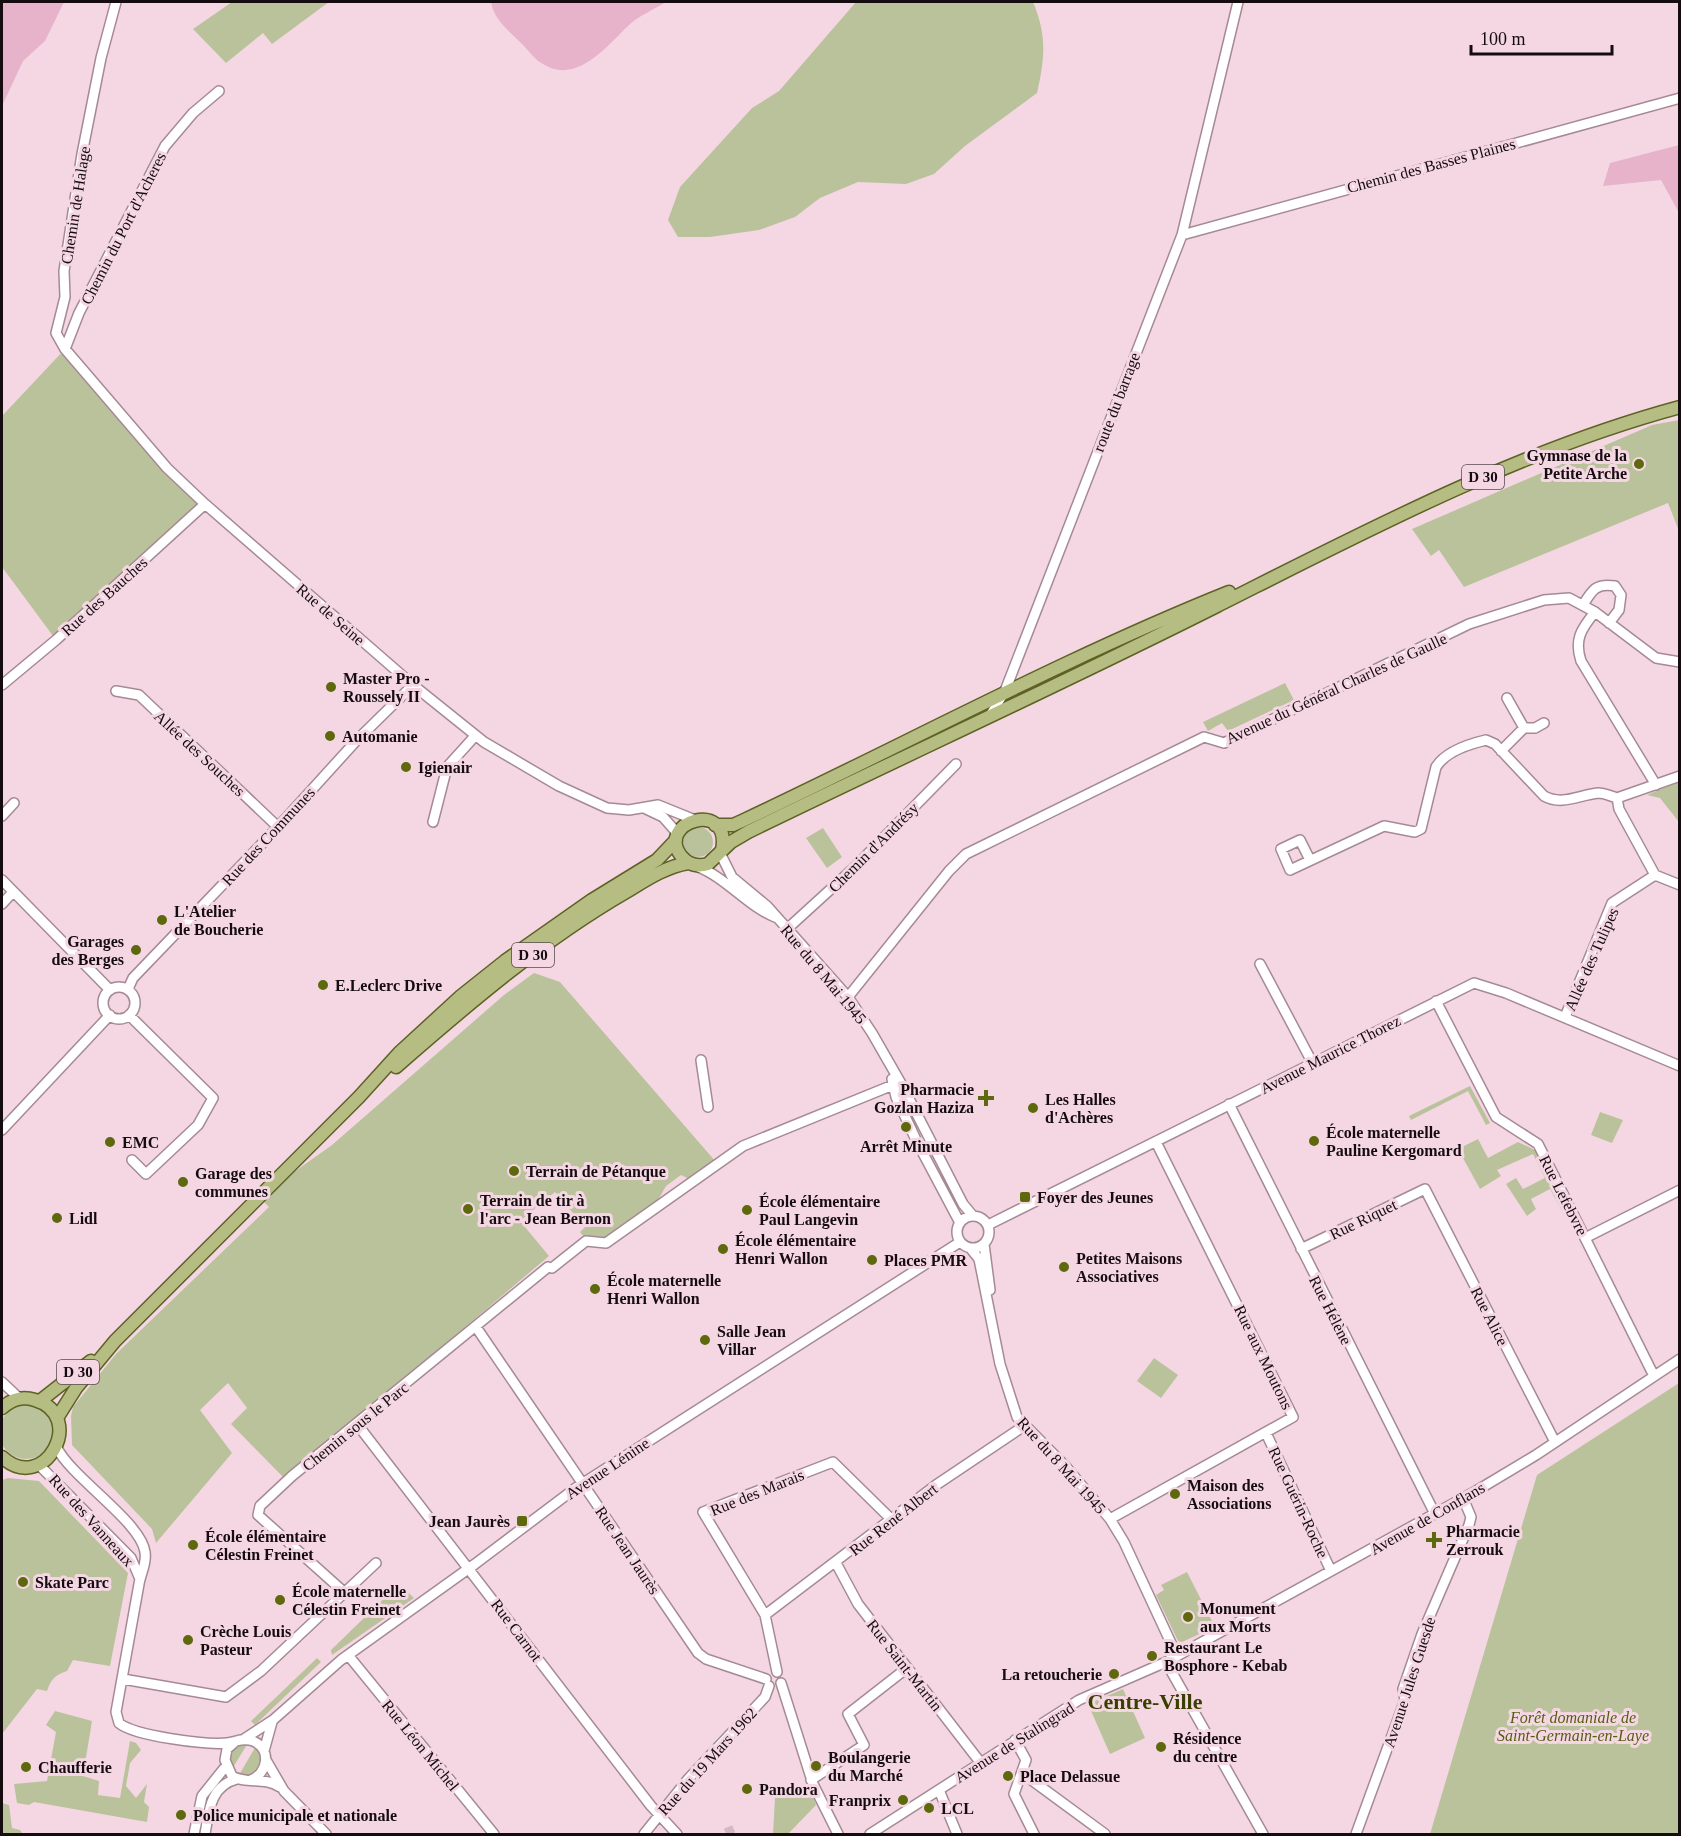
<svg xmlns="http://www.w3.org/2000/svg" width="1681" height="1836" viewBox="0 0 1681 1836" font-family="'Times New Roman',serif">
  <rect width="100%" height="100%" fill="#f5d7e3"/>
  <path fill="#bac29c" d="M232 2H329L272 44 263 33 226 63 193 29Z
    M856 2H1033C1047 35 1045 58 1037 93L965 146 934 174 906 184 858 182 820 198 795 217 759 230 710 237H678L668 220 680 187 752 108 779 91Z
    M65 349 205 504 56 640 2 567V416Z
    M1679 420V531L1668 503 1464 587 1439 550 1431 556 1412 529 1652 425Z
    M1285 683 1294 700 1228 731 1222 723 1208 731 1203 722Z
    M1679 781V822L1660 798 1647 795Z
    M683 842a15 15 0 1 1 30 0a15 15 0 1 1-30 0Z
    M823 828 842 857 827 868 806 838Z
    M534 973 560 982 716 1162 691 1180 681 1175 666 1186 654 1207 605 1240 586 1239 580 1232 585 1227 555 1192 520 1221 549 1256 285 1479 231 1424 247 1408 228 1383 200 1410 232 1453 156 1543 152 1529 72 1445 71 1416 73 1407 116 1354 269 1207 259 1197 332 1145 504 995Z
    M1470 1086 1490 1123 1486 1125 1468 1091 1411 1120 1409 1116Z
    M1600 1112 1623 1120 1612 1143 1591 1135Z
    M1478 1139 1488 1158 1518 1142 1535 1150 1565 1211 1563 1212 1550 1189 1531 1199 1536 1209 1527 1216 1506 1184 1516 1178 1523 1189 1545 1178 1533 1154 1497 1170 1501 1176 1480 1189 1458 1149Z
    M1154 1358 1178 1375 1161 1398 1137 1381Z
    M1679 1383V1834H1430L1537 1475Z
    M-1 1432a27 27 0 1 1 54 0a27 27 0 1 1-54 0Z
    M8 1478 39 1481 128 1573 110 1666 73 1660 67 1671C55 1675 51 1679 47 1691L37 1689 2 1734V1480Z
    M1187 1572 1215 1627 1182 1642 1178 1641 1156 1595 1164 1590 1161 1585Z
    M399 1584 414 1598 332 1655 331 1650Z
    M317 1658 321 1662 255 1725 251 1721Z
    M1123 1689 1145 1738 1110 1754 1088 1704Z
    M55 1711 92 1721 83 1776 99 1781 98 1795 120 1798 130 1741 136 1743 141 1750 130 1763 126 1786 136 1798 147 1784 144 1802 149 1807 147 1822 34 1802 29 1805 17 1803 14 1784 47 1781 56 1732 46 1725Z
    M248 1743 232 1769C227 1754 233 1745 248 1743Z
    M256 1746 262 1757 261 1766 250 1776 239 1775Z
    M810 1789 816 1805 788 1834H773L775 1798Z
    M2 1803 9 1805 12 1828 20 1830 23 1834H2Z"/>
  <path fill="#e7b3ca" d="M2 2H64L45 41 23 61 2 106Z
    M491 2H666C653 10 638 16 627 27 606 47 576 85 543 64 535 60 529 51 523 45 510 32 494 20 491 2Z
    M1679 145V213L1661 180 1603 186 1610 163Z"/>
  <g fill="none" stroke-linecap="round" stroke-linejoin="round">
    <path stroke="#d3b9c3" stroke-width="9" stroke-dasharray="9 4.5" stroke-linecap="butt" d="M728 1827 731 1834"/>
    <defs>
      <path id="minor" d="M116 2 101 58 82 154 64 271 65 297 56 333 65 349 167 468 205 504 413 685 484 742 559 786 607 808 629 810 658 805 695 820
        M1182 235 1680 98
        M65 349 79 313 165 146 193 113 219 91
        M1583 605C1592 590 1596 583 1615 586L1621 595 1619 610 1609 623
        M1595 612C1581 629 1574 640 1581 661L1656 785
        M2 685 56 640 205 504
        M116 691 139 695 278 827
        M991 714 1005 691 1182 235 1238 2
        M1524 728H1535L1544 723
        M1501 751 1524 728 1507 698
        M1617 798 1619 809 1655 875
        M1617 798 1680 776
        M644 808 663 817 678 834
        M2 816 14 803
        M433 822 447 767 475 736
        M720 853 732 877 767 906 848 997 872 1033 903 1087 963 1204 973 1216
        M1310 860 1300 840 1281 849 1290 870 1384 826 1415 832 1421 829 1436 767C1446 751 1469 744 1486 740L1495 744 1544 796C1562 806 1579 795 1598 793 1604 793 1611 796 1617 798
        M696 866C726 877 746 905 775 917
        M1655 875 1680 885
        M2 880 110 990
        M2 904 13 892
        M787 929 855 867 956 764
        M1260 964 1312 1062
        M103 1003a16 16 0 1 1 32 0a16 16 0 1 1-32 0Z
        M128 989 133 978 278 827 356 741 413 685
        M848 997 949 871 966 854 1204 737 1224 743 1469 624 1544 600 1569 598 1595 612 1656 658 1680 662
        M1436 1001 1496 1117 1538 1144 1654 1376
        M129 1015 213 1098 198 1125 146 1174 132 1160
        M1565 1017 1612 903 1655 875
        M701 1060 708 1107
        M892 1079 896 1097 917 1142 960 1223
        M1229 1104 1435 1514
        M2 1130 110 1015
        M957 1232a16 16 0 1 1 32 0a16 16 0 1 1-32 0Z
        M988 1225 1474 983 1506 993 1680 1066
        M1585 1238 1680 1190
        M984 1244 990 1290
        M971 1249 979 1259 1000 1364 1017 1417 1067 1468 1110 1519 1124 1542 1177 1656
        M1301 1249 1425 1189 1555 1442
        M552 1268 586 1241 606 1243 743 1146 893 1085
        M476 1327 698 1653 706 1659 766 1679
        M2 1382 19 1398
        M357 1424 651 1806 677 1834
        M1266 1433 1331 1571
        M57 1448C72 1478 141 1522 145 1552 147 1564 141 1572 139 1584L116 1712 119 1723C134 1736 206 1745 227 1743 236 1742 244 1737 253 1741 272 1749 268 1773 251 1780
        M39 1465 131 1558 140 1579
        M1110 1519 1293 1417 1156 1142
        M836 1563 858 1604 980 1762
        M345 1593 258 1515 260 1506 292 1476 548 1267
        M765 1615 936 1485 1024 1426
        M348 1655 494 1834
        M1166 1662 1263 1834
        M777 1672 765 1615 703 1512 833 1462 891 1519
        M123 1679 226 1697 261 1671 376 1563
        M781 1683 813 1784 838 1834
        M244 1739 273 1720 341 1660 475 1564 577 1487 960 1242
        M1015 1740 1026 1760 1014 1794 1034 1834
        M236 1741 227 1749 225 1760 232 1776C247 1785 264 1776 280 1787
        M264 1751 272 1722
        M266 1760 284 1791 326 1834
        M1022 1773 1105 1834
        M811 1780 864 1745 848 1714 907 1668
        M939 1790 957 1834
        M194 1834 202 1796 226 1766
        M205 1834C209 1811 210 1786 237 1779
        M644 1834 689 1778 765 1697 769 1686
        M870 1834 1079 1700 1166 1662 1476 1491 1536 1455 1680 1359
        M1356 1834 1405 1700 1403 1689 1422 1634 1469 1525 1471 1517 1463 1498"/>
      <path id="major" d="M715 825H733L742 821C904 745 1062 659 1229 592
        M722 850C732 798 653 822 682 857 689 865 698 867 708 864L731 842 748 832C904 756 1062 684 1217 606 1366 531 1517 451 1680 407
        M396 1067C468 1004 543 940 626 892 646 880 665 867 688 863
        M40 1401 91 1361
        M2 1408C12 1399 22 1396 35 1400 88 1416 44 1496 2 1457
        M57 1418 76 1388 115 1341 359 1097 399 1053 461 996 505 961 592 900 657 860 676 840"/>
    </defs>
    <use href="#minor" stroke="#a58a95" stroke-width="12"/>
    <use href="#major" stroke="#5d6224" stroke-width="15"/>
    <use href="#minor" stroke="#fff" stroke-width="9"/>
    <use href="#major" stroke="#b5bd82" stroke-width="12"/>
  </g>
  <g fill="#5e680d" stroke="#f5d7e3" stroke-width="2">
    <circle cx="1639" cy="464" r="6"/>
    <circle cx="331" cy="687" r="6"/>
    <circle cx="330" cy="736" r="6"/>
    <circle cx="406" cy="767" r="6"/>
    <circle cx="162" cy="920" r="6"/>
    <circle cx="136" cy="950" r="6"/>
    <circle cx="323" cy="985" r="6"/>
    <path d="M983 1089h6v6h6v6h-6v6h-6v-6h-6v-6h6z"/>
    <circle cx="1033" cy="1108" r="6"/>
    <circle cx="906" cy="1127" r="6"/>
    <circle cx="1314" cy="1141" r="6"/>
    <circle cx="110" cy="1142" r="6"/>
    <circle cx="514" cy="1171" r="6"/>
    <circle cx="183" cy="1182" r="6"/>
    <rect x="1019" y="1191" width="12" height="12" rx="3"/>
    <circle cx="468" cy="1209" r="6"/>
    <circle cx="747" cy="1210" r="6"/>
    <circle cx="57" cy="1218" r="6"/>
    <circle cx="723" cy="1249" r="6"/>
    <circle cx="872" cy="1260" r="6"/>
    <circle cx="1064" cy="1267" r="6"/>
    <circle cx="595" cy="1289" r="6"/>
    <circle cx="705" cy="1340" r="6"/>
    <circle cx="1175" cy="1494" r="6"/>
    <rect x="516" y="1515" width="12" height="12" rx="3"/>
    <path d="M1431 1531h6v6h6v6h-6v6h-6v-6h-6v-6h6z"/>
    <circle cx="193" cy="1545" r="6"/>
    <circle cx="23" cy="1582" r="6"/>
    <circle cx="280" cy="1600" r="6"/>
    <circle cx="1188" cy="1617" r="6"/>
    <circle cx="188" cy="1640" r="6"/>
    <circle cx="1152" cy="1656" r="6"/>
    <circle cx="1114" cy="1674" r="6"/>
    <circle cx="1161" cy="1747" r="6"/>
    <circle cx="816" cy="1766" r="6"/>
    <circle cx="26" cy="1767" r="6"/>
    <circle cx="1008" cy="1776" r="6"/>
    <circle cx="747" cy="1789" r="6"/>
    <circle cx="903" cy="1800" r="6"/>
    <circle cx="929" cy="1808" r="6"/>
    <circle cx="181" cy="1815" r="6"/>
  </g>
  <g text-anchor="middle" stroke-width="6" stroke-linejoin="round" paint-order="stroke">
    <g fill="#f5d7e3" stroke="#58494f" stroke-width="1.5">
      <rect x="1462" y="465" width="42" height="24" rx="4.5"/>
      <rect x="512" y="943" width="42" height="24" rx="4.5"/>
      <rect x="57" y="1360" width="42" height="24" rx="4.5"/>
    </g>
    <g font-size="15" font-weight="bold" fill="#150c10">
      <text x="1483" y="482">D 30</text>
      <text x="533" y="960">D 30</text>
      <text x="78" y="1377">D 30</text>
    </g>
    <g font-size="16" fill="#150c10" stroke="#f5d7e3">
      <text transform="translate(1431 165) rotate(-15)" y="6">Chemin des Basses Plaines</text>
      <text transform="translate(75 205) rotate(-81)" y="6">Chemin de Halage</text>
      <text transform="translate(123 228) rotate(-63)" y="6">Chemin du Port d'Acheres</text>
      <text transform="translate(1116 402) rotate(-69)" y="6">route du barrage</text>
      <text transform="translate(104 596) rotate(-42)" y="6">Rue des Bauches</text>
      <text transform="translate(331 614) rotate(41)" y="6">Rue de Seine</text>
      <text transform="translate(1336 688) rotate(-25)" y="6">Avenue du Général Charles de Gaulle</text>
      <text transform="translate(200 753) rotate(43)" y="6">Allée des Souches</text>
      <text transform="translate(268 836) rotate(-47)" y="6">Rue des Communes</text>
      <text transform="translate(873 847) rotate(-45)" y="6">Chemin d'Andrésy</text>
      <text transform="translate(1591 959) rotate(-66)" y="6">Allée des Tulipes</text>
      <text transform="translate(824 974) rotate(50)" y="6">Rue du 8 Mai 1945</text>
      <text transform="translate(1330 1054) rotate(-27)" y="6">Avenue Maurice Thorez</text>
      <text transform="translate(1564 1195) rotate(63)" y="6">Rue Lefebvre</text>
      <text transform="translate(1363 1219) rotate(-26)" y="6">Rue Riquet</text>
      <text transform="translate(1331 1310) rotate(63)" y="6">Rue Hélène</text>
      <text transform="translate(1490 1316) rotate(63)" y="6">Rue Alice</text>
      <text transform="translate(1264 1357) rotate(64)" y="6">Rue aux Moutons</text>
      <text transform="translate(355 1426) rotate(-39)" y="6">Chemin sous le Parc</text>
      <text transform="translate(1062 1465) rotate(48)" y="6">Rue du 8 Mai 1945</text>
      <text transform="translate(607 1468) rotate(-34)" y="6">Avenue Lénine</text>
      <text transform="translate(757 1492) rotate(-22)" y="6">Rue des Marais</text>
      <text transform="translate(1299 1502) rotate(65)" y="6">Rue Guérin-Roche</text>
      <text transform="translate(1427 1518) rotate(-30)" y="6">Avenue de Conflans</text>
      <text transform="translate(893 1519) rotate(-38)" y="6">Rue René Albert</text>
      <text transform="translate(92 1520) rotate(48)" y="6">Rue des Vanneaux</text>
      <text transform="translate(628 1550) rotate(56)" y="6">Rue Jean Jaurès</text>
      <text transform="translate(517 1630) rotate(53)" y="6">Rue Carnot</text>
      <text transform="translate(905 1665) rotate(52)" y="6">Rue Saint-Martin</text>
      <text transform="translate(1409 1682) rotate(-72)" y="6">Avenue Jules Guesde</text>
      <text transform="translate(1014 1742) rotate(-32)" y="6">Avenue de Stalingrad</text>
      <text transform="translate(421 1745) rotate(51)" y="6">Rue Léon Michel</text>
      <text transform="translate(707 1761) rotate(-48)" y="6">Rue du 19 Mars 1962</text>
    </g>
    <g font-size="16" font-weight="bold" fill="#150c10" stroke="#f5d7e3" text-anchor="start">
      <text x="1627" y="461" text-anchor="end">Gymnase de la<tspan x="1627" dy="18">Petite Arche</tspan></text>
      <text x="343" y="684">Master Pro -<tspan x="343" dy="18">Roussely II</tspan></text>
      <text x="342" y="742">Automanie</text>
      <text x="418" y="773">Igienair</text>
      <text x="174" y="917">L'Atelier<tspan x="174" dy="18">de Boucherie</tspan></text>
      <text x="124" y="947" text-anchor="end">Garages<tspan x="124" dy="18">des Berges</tspan></text>
      <text x="335" y="991">E.Leclerc Drive</text>
      <text x="974" y="1095" text-anchor="end">Pharmacie<tspan x="974" dy="18">Gozlan Haziza</tspan></text>
      <text x="1045" y="1105">Les Halles<tspan x="1045" dy="18">d'Achères</tspan></text>
      <text x="1326" y="1138">École maternelle<tspan x="1326" dy="18">Pauline Kergomard</tspan></text>
      <text x="122" y="1148">EMC</text>
      <text x="906" y="1152" text-anchor="middle">Arrêt Minute</text>
      <text x="526" y="1177">Terrain de Pétanque</text>
      <text x="195" y="1179">Garage des<tspan x="195" dy="18">communes</tspan></text>
      <text x="1037" y="1203">Foyer des Jeunes</text>
      <text x="480" y="1206">Terrain de tir à<tspan x="480" dy="18">l'arc - Jean Bernon</tspan></text>
      <text x="759" y="1207">École élémentaire<tspan x="759" dy="18">Paul Langevin</tspan></text>
      <text x="69" y="1224">Lidl</text>
      <text x="735" y="1246">École élémentaire<tspan x="735" dy="18">Henri Wallon</tspan></text>
      <text x="1076" y="1264">Petites Maisons<tspan x="1076" dy="18">Associatives</tspan></text>
      <text x="884" y="1266">Places PMR</text>
      <text x="607" y="1286">École maternelle<tspan x="607" dy="18">Henri Wallon</tspan></text>
      <text x="717" y="1337">Salle Jean<tspan x="717" dy="18">Villar</tspan></text>
      <text x="1187" y="1491">Maison des<tspan x="1187" dy="18">Associations</tspan></text>
      <text x="510" y="1527" text-anchor="end">Jean Jaurès</text>
      <text x="1446" y="1537">Pharmacie<tspan x="1446" dy="18">Zerrouk</tspan></text>
      <text x="205" y="1542">École élémentaire<tspan x="205" dy="18">Célestin Freinet</tspan></text>
      <text x="35" y="1588">Skate Parc</text>
      <text x="292" y="1597">École maternelle<tspan x="292" dy="18">Célestin Freinet</tspan></text>
      <text x="1200" y="1614">Monument<tspan x="1200" dy="18">aux Morts</tspan></text>
      <text x="200" y="1637">Crèche Louis<tspan x="200" dy="18">Pasteur</tspan></text>
      <text x="1164" y="1653">Restaurant Le<tspan x="1164" dy="18">Bosphore - Kebab</tspan></text>
      <text x="1102" y="1680" text-anchor="end">La retoucherie</text>
      <text x="1173" y="1744">Résidence<tspan x="1173" dy="18">du centre</tspan></text>
      <text x="828" y="1763">Boulangerie<tspan x="828" dy="18">du Marché</tspan></text>
      <text x="38" y="1773">Chaufferie</text>
      <text x="1020" y="1782">Place Delassue</text>
      <text x="759" y="1795">Pandora</text>
      <text x="891" y="1806" text-anchor="end">Franprix</text>
      <text x="941" y="1814">LCL</text>
      <text x="193" y="1821">Police municipale et nationale</text>
    </g>
    <g font-size="16" font-style="italic" fill="#545e12" stroke="#f5d7e3">
      <text x="1573" y="1723">Forêt domaniale de<tspan x="1573" dy="18">Saint-Germain-en-Laye</tspan></text>
    </g>
    <g font-size="22" font-weight="bold" fill="#383f00" stroke="#f5d7e3">
      <text x="1145" y="1709">Centre-Ville</text>
    </g>
  </g>
  <rect width="1681" height="1836" fill="none" stroke="#150c10" stroke-width="6"/>
  <path d="M1471 45v9h141v-9" fill="none" stroke="#150c10" stroke-width="3"/>
  <text x="1480" y="45" font-size="18" fill="#150c10" stroke="#f5d7e3" stroke-width="4.5" paint-order="stroke">100 m</text>
</svg>
